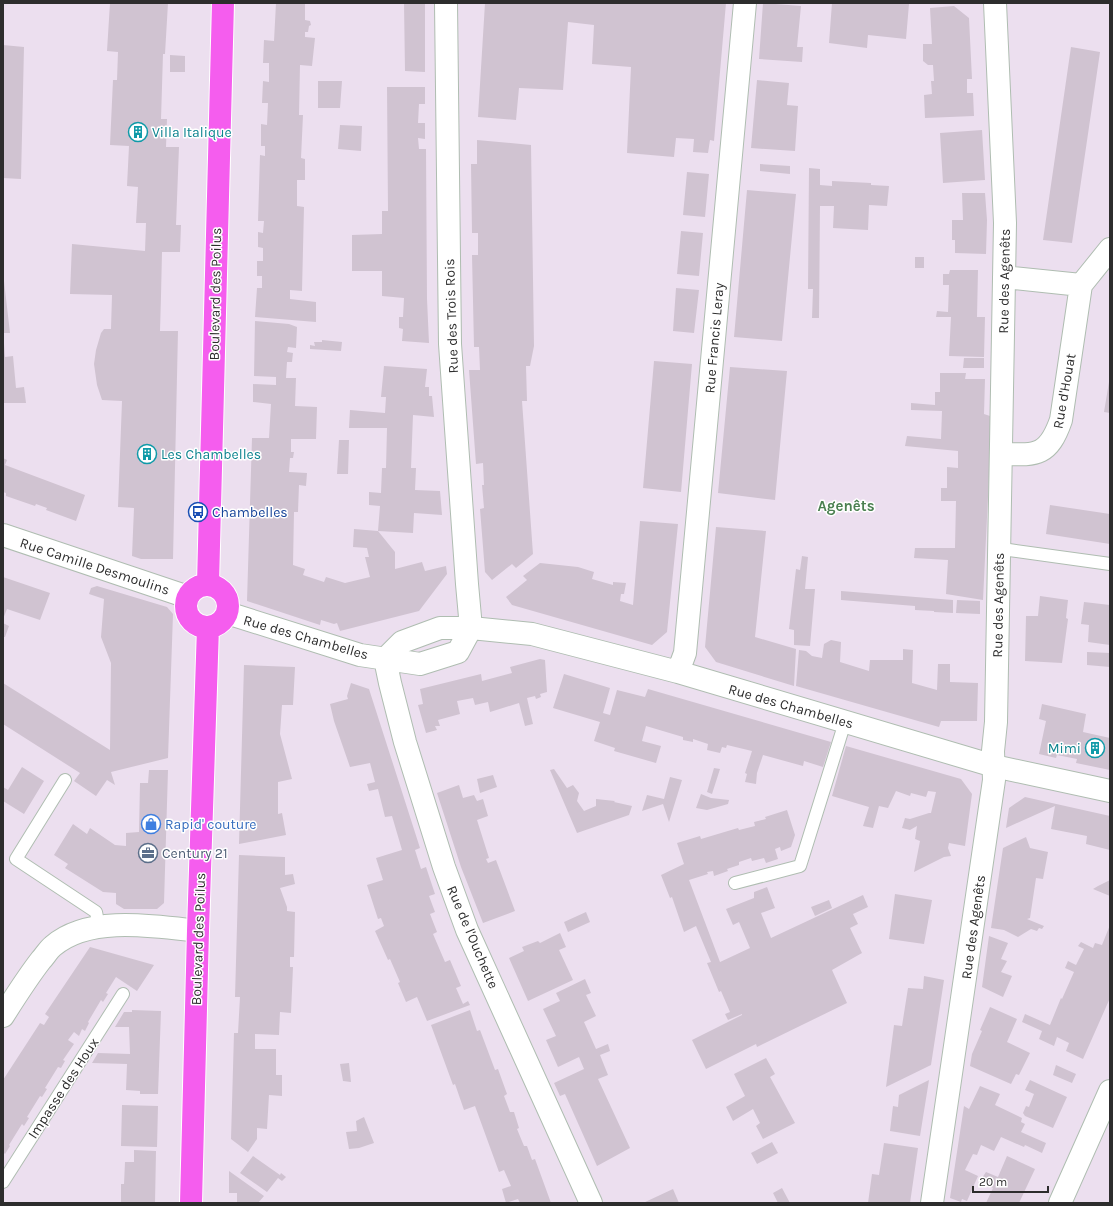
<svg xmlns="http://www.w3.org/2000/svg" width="1113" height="1206" viewBox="0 0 1113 1206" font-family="Karla,sans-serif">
  <rect width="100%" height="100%" fill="#ecdfef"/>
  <path fill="#d0c3d1" d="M110 3H168L165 54H163L161 119H167L166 147H179L176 225H181L180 252H162L161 296 160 331H178L173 559H141L132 556 134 508 118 507 122 401 102 400 97 385 94 364 96 350 101 333 104 329H111L112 295 70 294 72 244 145 251 146 223H136L138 187 127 186 129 146 110 145 113 80H117L118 52 107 51Z
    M276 3H305V20L310 21 311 25 309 26 308 32H305V37L315 38 312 66 300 65 299 115H303L301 158 305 159V180H297V206L304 207 302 291 290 290V299L316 302V322L255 317 257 288H262V276H257V261H263V248L258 247V232L263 233 264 221H258L260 155 265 156V146H261V124L267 125 268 103H262L263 81 269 82V63H263L264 40 274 41Z
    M404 3H425V72L405 71Z
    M485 3H726L714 141 710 140 708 153 693 152 694 139 676 138 674 157 627 153 631 67 592 64 594 25 568 22 563 90 519 88 516 120 478 117Z
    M763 3 801 6 797 47H803L802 62 759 59Z
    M832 3 909 4 906 39 868 35 867 48 829 43Z
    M954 6 969 18 972 79H967V93H973L974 116 925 118 924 95 932 94 931 81H934L933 65H928L923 61V44H932L930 8Z
    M3 45 24 47 21 179 3 178Z
    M1071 47 1100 52 1072 243 1043 240Z
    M170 55 185 56V72H170Z
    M757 80 789 83 787 105 798 106 795 151 751 148Z
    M318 81H342L340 108H318Z
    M387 87H425V104H419L418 123H425V139L418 138 419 149H426L427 299 429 343 402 341 403 329 399 328V317H403L404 298 382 296V271H352V235L382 234V211H388Z
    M340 125 362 126 361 151 338 149Z
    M982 130 985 180 943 183 940 133Z
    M477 140 531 145 534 346 530 366H526L527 401H522L533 554 516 568 512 564 492 580 485 572 480 509 484 508 482 485H484L483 463 476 464 469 370H480L479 347H474L472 255H478V233H472L471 164H477Z
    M760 164 790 166V174L760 171Z
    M809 168 820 169V185L832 186V181L871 183V185L889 186 887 206 869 205 868 230 833 228 834 206H820L819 318H812L813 289H808Z
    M687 172 709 174 705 217 683 215Z
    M747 190 796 194 782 341 734 337Z
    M962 193H985L987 220 986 254 955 253V240H952V220H963Z
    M681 231 703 233 699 276 677 274Z
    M915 257H924V268H915Z
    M950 270H978L977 317H985L984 357 949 356 951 317H936L937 311 948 312 949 285H943V274H949Z
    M3 281H4L10 333H3Z
    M676 288 699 290 694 333 673 331Z
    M255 321 289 324 297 327 296 348 288 347 287 352 293 353 292 362H287L286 378H296L295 406 317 407 316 439H291V452H294L293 458H290L289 472 307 473 306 486 299 485 298 512H294L293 565 305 569 303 575 324 582 326 577 345 583 370 577 365 557H369L367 548 353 547 354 529 378 531 395 552V569L422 562 425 571 446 566 447 574 419 611 340 631 337 623 334 624 321 620 320 625 247 601 252 438H269L271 404 253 402V384L276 385V377L254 376Z
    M322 340 342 342 341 351 310 349V345L315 346 314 342H322Z
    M3 343H4L5 357 13 356 16 388 24 387 26 403H3Z
    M964 358H984V368H963Z
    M654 361 692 364 681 492 643 488Z
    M384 366 427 369 425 387H429V396H432L434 417 413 415 411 468H416L415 490 440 491 442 515 414 513 413 533 378 531 380 506 369 505V492L381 493 382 468H386L387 428H349L350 410 385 413 386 397H381Z
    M730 367 787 371 775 500 718 493Z
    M940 373H966L965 379H985L984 414 990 416V455L983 600 946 594 948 560 914 558 915 548H955L956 501H941V488H947V467L958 468V451L905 446 907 436 941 439 942 411 911 410V403L935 405V392H940Z
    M1109 382 1110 383V413L1104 412Z
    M339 440H349L348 474H337Z
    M3 458 7 460 5 465 85 495 76 521 46 510 47 508 36 504 35 506 6 496V493L3 492Z
    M1050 505 1110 514V544L1046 534Z
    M640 521 678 524 667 632 652 645 512 605 506 597 527 580 523 576 540 563 578 567 594 572 592 579 613 585V582L626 583 624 594H621L620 601 633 605Z
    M716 527 766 531 755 637 796 649 794 686 716 662 705 647Z
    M802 556 808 557 805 589H815L810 646 794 645V630L789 629 796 569 800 570Z
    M3 577 50 593 40 620 7 609 3 619Z
    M97 586 167 607 173 614 168 758 111 772 115 785 107 780 96 796 74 781 80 773 3 724V683L110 750 111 663 101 637 104 599 89 594 91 588Z
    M841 591 953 600V613L934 612V611L915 610V606L841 600Z
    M1040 596 1068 600 1066 618 1068 619 1062 663 1025 661 1026 616H1038Z
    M957 600 980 601V614L956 613Z
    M1084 602 1110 605V645L1088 642 1089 625 1081 624Z
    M3 623 9 626 5 637H3Z
    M831 640 841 642 840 662 869 671 870 660H903V649L913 650 912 683 937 690 938 664H950V682L978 683 977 721H941L939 727 796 686 799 650 806 651 812 656 822 658 824 644Z
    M1087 652 1110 653V667L1087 665Z
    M540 659 545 660 547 692 540 694 541 697 536 699 535 696 527 698 533 724 525 726 519 703 490 712 488 702 475 705 473 698 457 701 460 714 438 720 440 726H435L437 730 426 733 418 705 423 704 420 689 481 674 482 681 512 673 510 667Z
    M244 665 295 667 293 705H282L280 734 292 779 278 782V814L282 813 286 835 239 844Z
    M564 674 610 688 603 713 610 715 617 690 645 697 648 689 831 742 823 767 804 761 803 766 763 755 757 773 756 784 745 782 747 774 745 773 752 751 727 745 726 748 722 747 720 753 707 750 708 744 693 739V742L683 740V737L646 726 642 741 661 746 656 763 614 751 615 748 594 741 600 722 553 708Z
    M351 683 369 689 420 848 415 850 421 869 426 867 435 894 429 896 435 912 430 914 437 932 433 934 445 962 450 960 461 986 456 988 463 1004 468 1001 470 1005 427 1021 417 997 406 1002 398 983 400 982 390 959 388 960 375 931 384 926 381 918 378 919 367 885 383 880 376 858 402 850 392 816 385 817 378 789 369 791 367 784 375 782 370 763 350 767 334 721 330 704 348 699 347 696Z
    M1042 704 1086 714 1083 732 1110 738V770L1076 763 1077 759 1057 755 1056 758 1039 754 1046 721 1039 719Z
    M846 746 961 779 972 794 965 846 949 843 948 848 951 856 944 857 914 872 920 841 915 839 917 826 910 830 902 828 905 818 910 819 929 813H931L936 792 928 791 926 797 911 793 910 796 896 791 888 808 879 806 873 828 863 826 869 807 832 796Z
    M22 767 44 781 24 814 3 801V787L8 790Z
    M714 768 720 769 712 794 707 792Z
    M554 769 567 788 573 785 579 793 577 801 584 811 596 806V799L615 801 614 802 632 806 629 815 577 833 550 770Z
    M149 770H168L164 903 157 909H124L116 904V893L103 892 65 868 68 864 54 855 73 824 87 834 90 828 115 845 126 846V833L139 832 140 783H148Z
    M493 775 497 787 480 793 477 779Z
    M670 777 682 780 669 822 663 804 642 811 647 795 664 799Z
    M459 785 463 798 474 795 477 801 483 799 488 816 477 820 489 858 486 859 488 863 496 860 515 911 483 923 461 867 437 793Z
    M701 794 711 798 729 800 728 804 707 810 696 808Z
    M1025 797 1110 816V850L1086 844 1087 836 1051 829 1055 806 1006 828 1009 808Z
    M787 810 795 835 791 847 781 851 780 847 775 849 778 859 766 863 764 858 752 861 751 858 739 862V865L727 869 728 871 714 876 713 871 707 872 708 874 689 880 720 962 750 948 739 922 733 925 726 909 754 898V892L767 887 775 908 761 913 771 938 863 895 868 907 853 914 858 924 850 928 862 953 832 970 847 1003 757 1047 756 1044 706 1069 692 1040 742 1015V1014L728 1020 725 1014 730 1012 721 991 719 992 707 963 711 962 696 926 684 932 672 897 670 898 661 875 684 864 677 843 700 836 701 839 738 828 739 830 755 826 754 822 766 819 765 817Z
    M1026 837 1030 848 1048 852 1043 879 1036 878 1030 918 1027 919 1044 926 1042 929 1039 928 1037 931 1031 929 1018 937 1004 930 991 928 1003 848Z
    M239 855 285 857V875L293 874 295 884 280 888 287 907V911L295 912 294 957H290V967H293L291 1013 280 1012 279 1035 255 1034V1049H276V1075H282V1096L269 1095 267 1129 257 1128V1139L248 1152 231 1139 234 1033H238L240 997H235Z
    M1110 880V896L1093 889 1098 886Z
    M895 894 932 900 924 944 889 939Z
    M829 900 832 908 815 916 811 907Z
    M586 912 590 922 568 932 564 922Z
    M1110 925V998L1083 1059 1066 1051 1069 1043 1057 1037 1054 1046 1039 1039 1042 1031 1022 1022 1025 1014 1050 1025 1061 998 1062 999 1074 972 1065 968 1068 961 1076 965 1084 949 1078 946 1081 942 1093 948 1095 943 1102 945Z
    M560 933 566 947 559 950 573 980 528 1001 509 958 524 951 522 947 538 941 540 943Z
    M989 936 1008 943 1001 959 1007 961 1001 972 1012 976 1003 997 982 987Z
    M90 947 154 965 137 991 116 977 106 993 108 994 103 1002 101 1000 88 1022 89 1023 85 1031 82 1029 79 1036 74 1032 68 1040 74 1044 63 1060 65 1061 61 1068 58 1067 45 1088 47 1089 42 1097 40 1096 27 1117 29 1118 24 1126 22 1124 9 1145 10 1146 5 1154 3 1152V1080L40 1023 44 1025 49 1017 45 1014Z
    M924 976 944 980 931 1065 886 1087 894 1025 902 1026 908 988 923 989Z
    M585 979 591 993 586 995 596 1016 584 1022 596 1049 608 1044 610 1051 600 1055 608 1075 598 1079 630 1148 597 1166 565 1094 560 1096 554 1083 584 1069 579 1057 558 1067 546 1040 556 1036 543 1009 560 1001 556 993Z
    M990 1007 1017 1019 1007 1042 1030 1053 1019 1075 1016 1074 1011 1084 970 1066 972 1054 982 1031 980 1030Z
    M132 1010 161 1011 158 1094H140V1091L126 1090 127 1064 92 1063 98 1053 130 1054 129 1027H115L124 1012H132Z
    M470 1010 477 1031 480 1030 495 1070 498 1069 507 1094 504 1096 510 1112H514L519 1128 517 1129 524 1146H527L532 1160 535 1159 551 1203H520L518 1199 506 1203 502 1189 511 1186 504 1170 499 1172 475 1106 464 1110 455 1084 453 1085 431 1025Z
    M766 1058 775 1074 770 1077 795 1123 763 1139 756 1126 760 1123 753 1109 733 1121 726 1107 745 1096 734 1074Z
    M349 1063 351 1082 343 1081 340 1064Z
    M1056 1065 1076 1074 1072 1083 1053 1075Z
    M929 1080 920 1136 890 1131 893 1106 898 1107 899 1095Z
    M1030 1080 1067 1097 1053 1128 1025 1116 1023 1113 1026 1106 1029 1107 1034 1094 1025 1090Z
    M980 1086 1000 1094 995 1105 1022 1118 1021 1122 1025 1124 1021 1132 1046 1143 1042 1153 1025 1145 1024 1147 1001 1137 994 1151 981 1145 977 1155 973 1154 965 1170 978 1176 967 1201 962 1199 961 1202 950 1198 964 1106 969 1109Z
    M122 1105 158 1106 157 1147 121 1146Z
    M364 1117 374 1143 359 1148 349 1149 346 1132 357 1131 356 1121Z
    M772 1142 778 1153 757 1164 751 1153Z
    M884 1143 918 1148 910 1203H868L872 1174 879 1175Z
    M134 1150 156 1151 155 1203H121V1184H124L125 1162H134Z
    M253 1156 280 1175 281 1173 286 1177 282 1181 278 1178 267 1192 240 1173Z
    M1007 1156 1035 1169 1019 1203H986L993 1188 990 1186 992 1183 982 1178 986 1172 998 1177Z
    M229 1171 264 1196 258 1203H237V1193H229Z
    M782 1188 790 1203H778L773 1193Z
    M673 1189 679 1203H643Z"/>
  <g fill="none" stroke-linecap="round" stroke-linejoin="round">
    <defs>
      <path id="service" d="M999 551 1009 550 1110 564
        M65 780 16 859 96 912 99 927
        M735 883 800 866 845 722
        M3 1182 123 994"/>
      <path id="minor" d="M446 3 450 344 467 584 471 628
        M1004 277 1081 285
        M1001 454C1036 455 1048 457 1061 420L1081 285 1110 249
        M227 613 360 655 420 664 458 652 471 628
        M385 659 402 642 440 628H471L532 634 678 672 994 766 1110 791
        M385 659 390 683 405 742 444 867 467 930 591 1203
        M678 672 685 653 745 3
        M3 1016C15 997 27 978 41 960 45 956 48 950 53 946 89 915 154 926 198 931
        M932 1203 994 780 993 751 996 722 1005 223 995 3
        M1060 1203 1110 1091"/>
      <path id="tertiary" d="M3 535 188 597"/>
      <path id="primary" d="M208 584 223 3
        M186 606a21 21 0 1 1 42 0a21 21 0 1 1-42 0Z
        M191 1203 198 931 208 627"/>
    </defs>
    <use href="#service" stroke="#afbdb1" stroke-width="14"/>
    <use href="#minor" stroke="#afbdb1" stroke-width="24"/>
    <use href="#tertiary" stroke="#afbdb1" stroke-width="24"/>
    <use href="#primary" stroke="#fff" stroke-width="24"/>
    <use href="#service" stroke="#fff" stroke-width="12"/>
    <use href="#minor" stroke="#fff" stroke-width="22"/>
    <use href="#tertiary" stroke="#fff" stroke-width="22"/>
    <use href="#primary" stroke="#f55dee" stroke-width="22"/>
  </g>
  <defs>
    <symbol id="building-ring" viewBox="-11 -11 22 22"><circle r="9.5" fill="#fff" stroke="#0f9aa8" stroke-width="1.5"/><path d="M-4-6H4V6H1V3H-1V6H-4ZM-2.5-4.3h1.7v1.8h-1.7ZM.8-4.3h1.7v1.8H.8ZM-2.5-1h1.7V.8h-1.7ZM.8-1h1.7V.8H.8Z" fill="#0f9aa8"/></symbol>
    <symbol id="bus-ring" viewBox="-11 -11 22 22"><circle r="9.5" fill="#fff" stroke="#1a4fb4" stroke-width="1.5"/><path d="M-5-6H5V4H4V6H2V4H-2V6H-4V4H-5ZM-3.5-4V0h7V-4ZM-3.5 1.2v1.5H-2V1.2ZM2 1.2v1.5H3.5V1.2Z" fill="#1a4fb4"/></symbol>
    <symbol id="shop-ring" viewBox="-11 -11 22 22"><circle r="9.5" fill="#fff" stroke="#3f7fe0" stroke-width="1.5"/><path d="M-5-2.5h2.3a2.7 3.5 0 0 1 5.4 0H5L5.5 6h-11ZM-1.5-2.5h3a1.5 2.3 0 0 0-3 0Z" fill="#3f7fe0"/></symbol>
    <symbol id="office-ring" viewBox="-11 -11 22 22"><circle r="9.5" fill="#fff" stroke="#5c6f8a" stroke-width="1.5"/><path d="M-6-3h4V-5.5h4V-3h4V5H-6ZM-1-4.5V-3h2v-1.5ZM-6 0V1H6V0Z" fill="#5c6f8a"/></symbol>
  </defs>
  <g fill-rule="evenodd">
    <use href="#building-ring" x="127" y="121" width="22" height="22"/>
    <use href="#building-ring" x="136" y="443" width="22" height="22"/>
    <use href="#bus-ring" x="187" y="501" width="22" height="22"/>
    <use href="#building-ring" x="1084" y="737" width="22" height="22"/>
    <use href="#shop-ring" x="140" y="813" width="22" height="22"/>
    <use href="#office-ring" x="137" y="842" width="22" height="22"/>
  </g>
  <g text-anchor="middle" stroke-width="3" stroke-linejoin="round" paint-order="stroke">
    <g font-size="14" fill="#0d838f" stroke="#fff" text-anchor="start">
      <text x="152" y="137">Villa Italique</text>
      <text x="161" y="459">Les Chambelles</text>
      <text x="1081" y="753" text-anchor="end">Mimi</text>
    </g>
    <g font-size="14" fill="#2d2d2d" stroke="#fff">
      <text transform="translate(1004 281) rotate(-89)" y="5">Rue des Agenêts</text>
      <text transform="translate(215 294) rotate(-89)" y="5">Boulevard des Poilus</text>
      <text transform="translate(451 316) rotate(-92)" y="5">Rue des Trois Rois</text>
      <text transform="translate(714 338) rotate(-85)" y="5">Rue Francis Leray</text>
      <text transform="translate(1064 391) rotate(-80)" y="5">Rue d'Houat</text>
      <text transform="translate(95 566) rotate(18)" y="5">Rue Camille Desmoulins</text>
      <text transform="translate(998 605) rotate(-89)" y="5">Rue des Agenêts</text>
      <text transform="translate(306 637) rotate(16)" y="5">Rue des Chambelles</text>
      <text transform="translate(791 706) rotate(16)" y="5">Rue des Chambelles</text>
      <text transform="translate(973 927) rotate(-82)" y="5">Rue des Agenêts</text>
      <text transform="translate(473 937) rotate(67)" y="5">Rue de l'Ouchette</text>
      <text transform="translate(198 939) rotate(-88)" y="5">Boulevard des Poilus</text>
      <text transform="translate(63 1088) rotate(-57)" y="5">Impasse des Houx</text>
    </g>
    <g font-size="14" fill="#164399" stroke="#fff" text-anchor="start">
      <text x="212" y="517">Chambelles</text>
    </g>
    <g font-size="14" fill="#366cbe" stroke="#fff" text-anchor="start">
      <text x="165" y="829">Rapid' couture</text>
    </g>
    <g font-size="14" fill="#4e5e75" stroke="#fff" text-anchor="start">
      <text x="162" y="858">Century 21</text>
    </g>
    <g font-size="15" font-weight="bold" fill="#4b8051" stroke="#fff">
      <text x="846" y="511">Agenêts</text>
    </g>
  </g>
  <rect width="1113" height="1206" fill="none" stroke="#2d2d2d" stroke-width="8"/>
  <path d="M973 1186v6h75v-6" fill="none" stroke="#2d2d2d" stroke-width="2"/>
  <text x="979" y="1186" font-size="12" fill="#2d2d2d" stroke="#ffffff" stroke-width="3" paint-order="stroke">20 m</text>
</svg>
